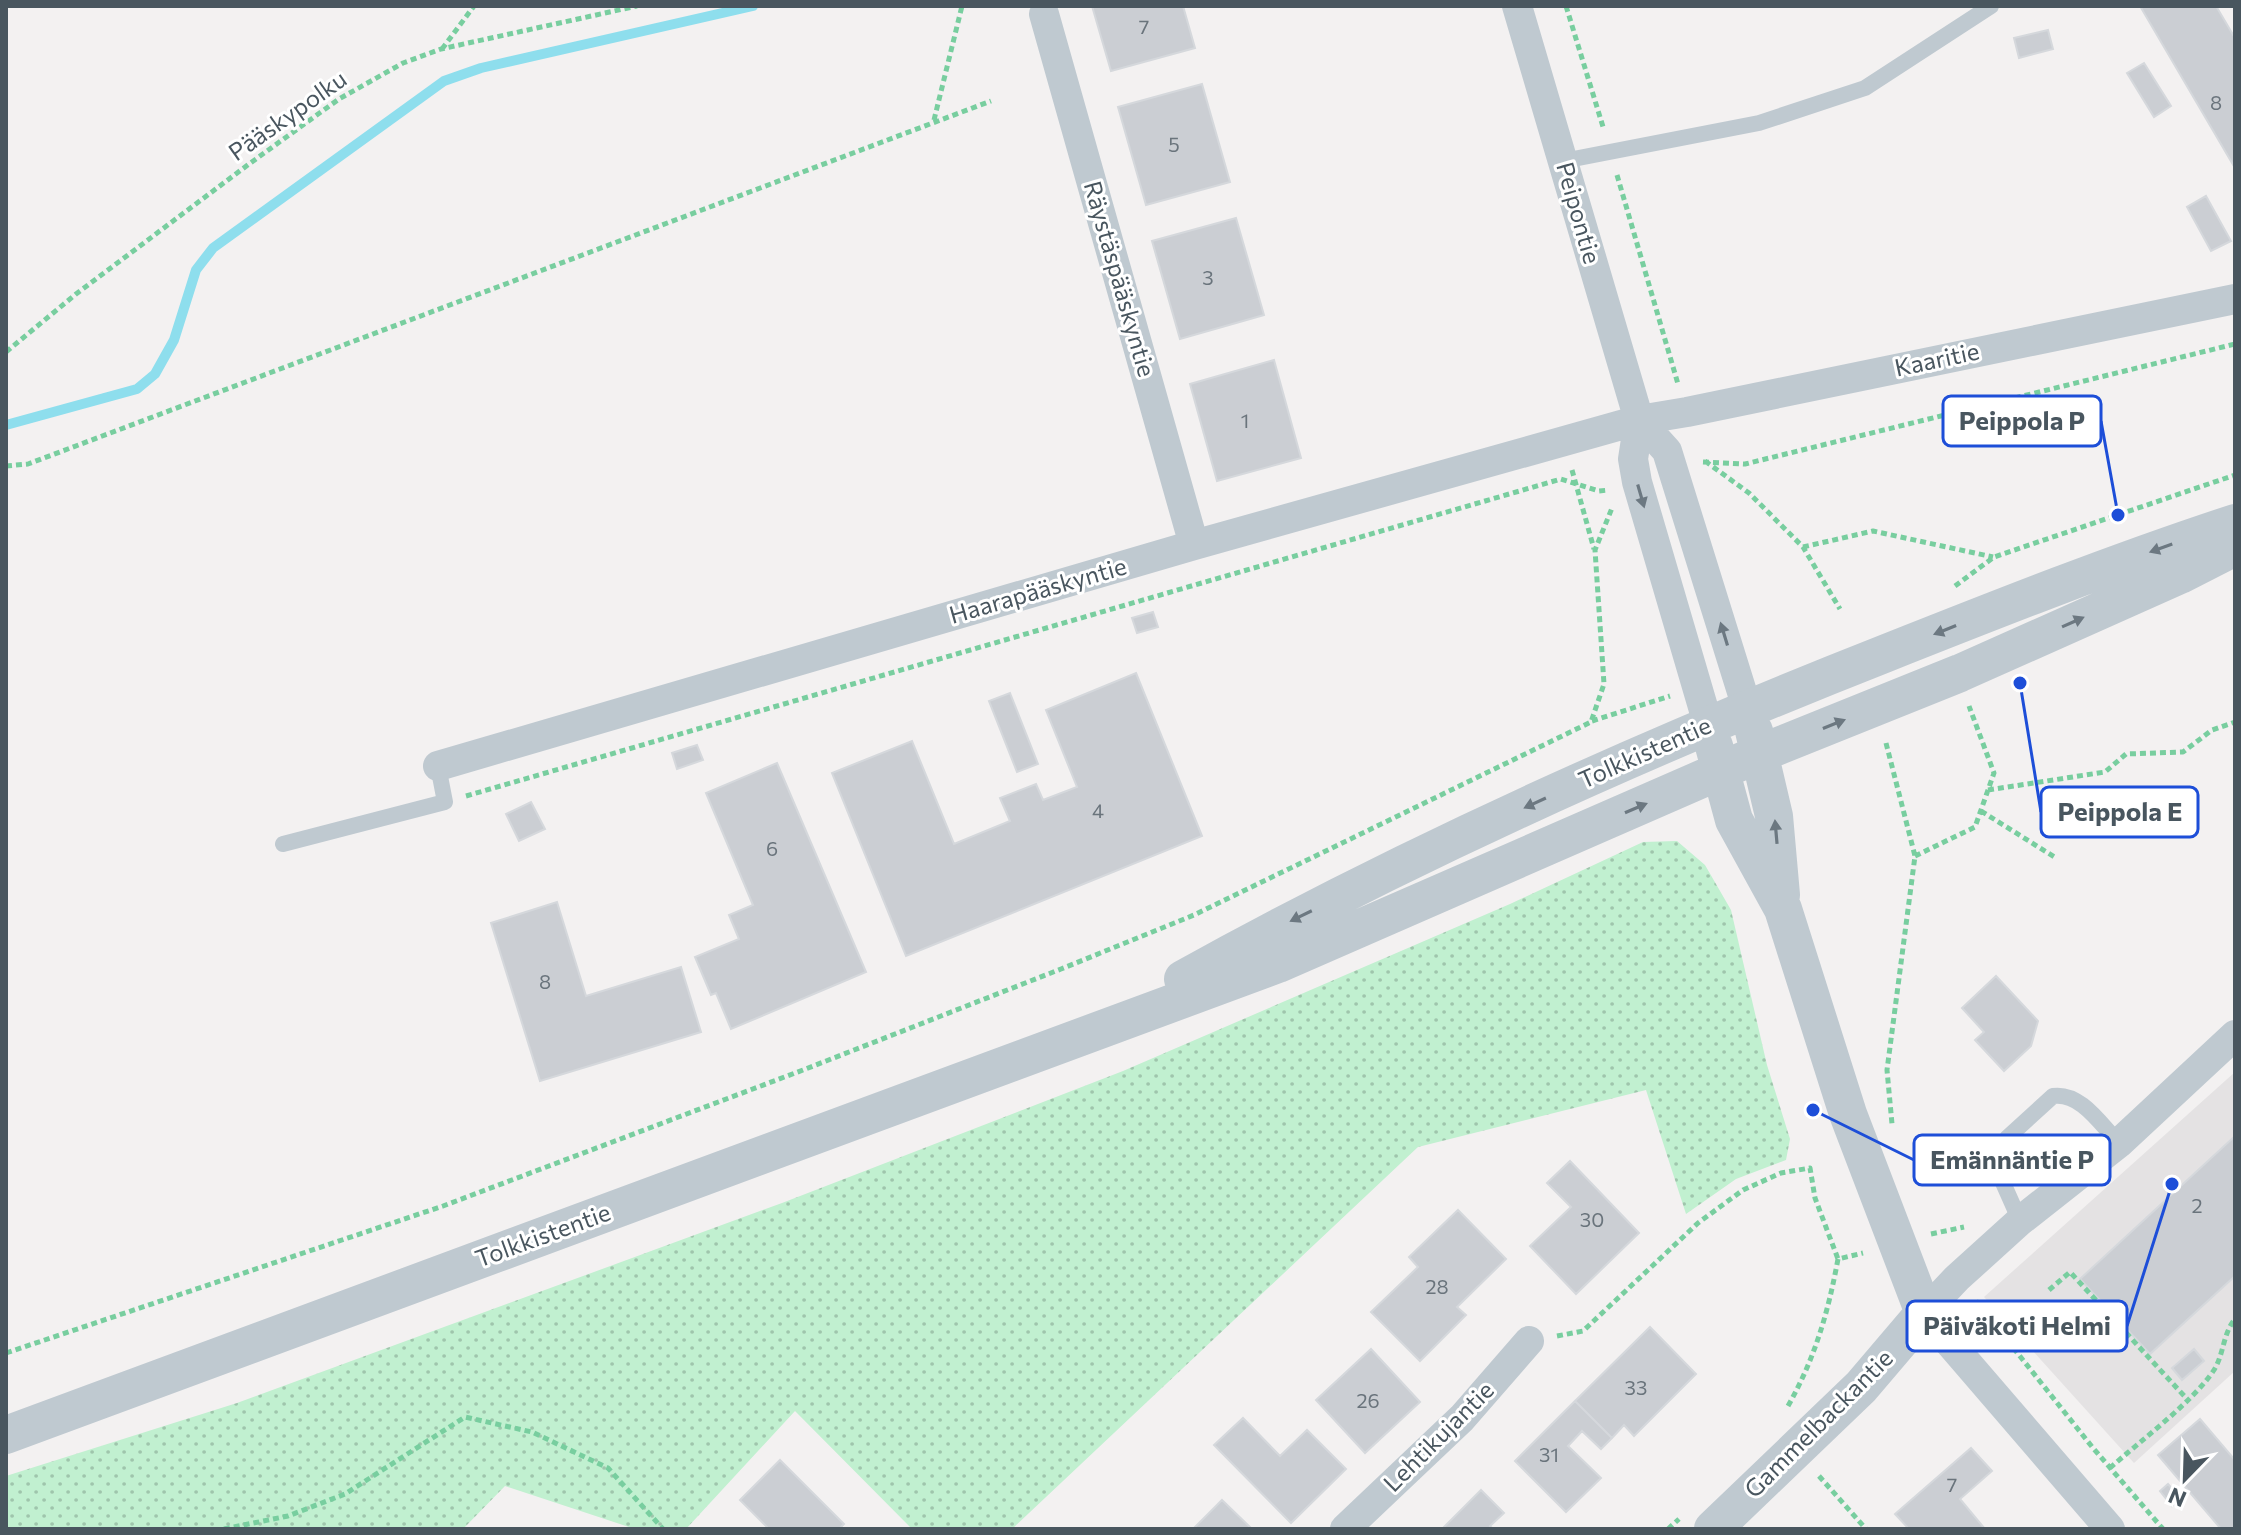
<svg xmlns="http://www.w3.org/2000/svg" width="2241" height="1535" viewBox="0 0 2241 1535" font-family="Commissioner,sans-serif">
  <defs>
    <pattern id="grass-dots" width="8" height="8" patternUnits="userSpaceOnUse" patternTransform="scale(2)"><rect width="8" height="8" fill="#c1f0d0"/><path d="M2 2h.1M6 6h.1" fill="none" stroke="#9fc5ac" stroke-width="1.8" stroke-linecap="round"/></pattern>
  </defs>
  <rect width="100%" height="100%" fill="#f3f1f1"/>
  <path fill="#e4e2e3" d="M2235 1072V1371L2134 1463 1984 1297Z"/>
  <path fill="url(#grass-dots)" d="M1677 841 1705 865 1731 910 1767 1065 1790 1139 1786 1160 1736 1179 1686 1214 1646 1090 1418 1147 1012 1529H912L795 1411 686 1529H635L505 1486 463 1529H6V1476L237 1403 782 1203 1123 1071 1510 904 1643 842Z"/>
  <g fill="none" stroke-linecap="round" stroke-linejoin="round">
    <path stroke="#8edeed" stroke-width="10" d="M6 425 137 389 155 374 174 340 196 270 213 248 444 81 481 68 753 6"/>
  </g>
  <path fill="#cbced3" stroke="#d5d8dc" stroke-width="2" d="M1092 6H1183L1195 48 1111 71Z
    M2140 6H2216L2235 38V168Z
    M2048 30 2053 49 2019 58 2014 38Z
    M2144 63 2171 106 2154 117 2127 73Z
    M1202 84 1230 182 1146 205 1118 107Z
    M2206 196 2231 241 2211 251 2187 207Z
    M1236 218 1264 315 1180 339 1152 241Z
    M1274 360 1301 458 1217 481 1190 384Z
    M1153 612 1158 627 1137 633 1132 618Z
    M1136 673 1202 836 906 956 832 773 912 741 954 844 1010 821 1000 798 1036 784 1043 800 1077 787 1046 710Z
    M1010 693 1038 764 1017 772 989 701Z
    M697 745 703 760 677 769 672 753Z
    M777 763 866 972 731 1029 716 993 711 995 695 957 739 939 729 915 753 905 706 793Z
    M531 802 545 829 519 841 506 814Z
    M557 902 586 996 681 967 701 1032 540 1081 491 923Z
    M1996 976 2038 1021 2031 1046 2004 1071 1975 1040 1984 1032 1962 1008Z
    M2235 1136V1276L2150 1354 2080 1279Z
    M1570 1161 1639 1233 1576 1294 1530 1246 1571 1207 1547 1183Z
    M1458 1210 1506 1259 1457 1307 1466 1315 1420 1361 1371 1312 1418 1267 1409 1257Z
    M1650 1327 1696 1374 1634 1436 1624 1425 1612 1438 1575 1401Z
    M1371 1349 1420 1402 1365 1453 1316 1400Z
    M2194 1349 2204 1361 2182 1380 2172 1368Z
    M1575 1401 1612 1438 1601 1449 1582 1431 1568 1446 1601 1478 1566 1512 1515 1461Z
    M1243 1418 1280 1456 1307 1430 1346 1469 1291 1523 1214 1445Z
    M2200 1419 2235 1460V1529H2221L2158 1455Z
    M1971 1448 1992 1471 1960 1499 1985 1529H1909L1895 1514Z
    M780 1460 844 1524 839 1529H769L740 1500Z
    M2168 1484 2181 1499 2172 1506 2160 1491Z
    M1481 1490 1504 1513 1490 1526 1493 1529H1442Z
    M1222 1500 1252 1529H1193Z"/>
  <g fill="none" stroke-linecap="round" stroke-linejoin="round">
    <path stroke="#78ce9f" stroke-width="5" stroke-dasharray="6 4" stroke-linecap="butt" d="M1566 6 1604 130
      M442 49 474 6
      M934 120 962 6
      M1617 175 1678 384
      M6 352 76 294 249 164 339 99 403 63 441 49 637 6
      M1705 461 1749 493 1803 547 1840 609
      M1703 462 1745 464 2235 344
      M6 466 28 464 991 101
      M1572 470 1594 549
      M1803 547 1873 531 1993 557
      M1955 586 1994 557 2235 475
      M1592 721 1670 696
      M1886 743 1915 856 1887 1070 1892 1124
      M1988 790 2105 772 2126 754 2183 752 2212 730 2235 722
      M466 796 1561 479 1599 491 1609 490
      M1981 811 2056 858
      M1915 856 1975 827 1994 773 1969 706
      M1931 1234 1964 1227
      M2049 1290 2070 1272 2187 1399
      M1976 1301 2093 1448 2163 1529
      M1557 1336 1583 1331 1698 1223 1743 1190 1781 1173 1810 1168 1815 1198 1838 1259
      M6 1353 443 1206 803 1070 1061 969 1194 915 1591 722 1604 684 1595 550 1612 508
      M1788 1406C1815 1358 1828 1313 1838 1259L1863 1253
      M2110 1468C2139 1442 2194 1401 2214 1370 2224 1354 2223 1333 2235 1319
      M1819 1476 1866 1529
      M224 1529 288 1516 345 1494 465 1417 532 1432 608 1468 663 1529
      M1668 1529 1679 1519"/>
    <path stroke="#bfc9d0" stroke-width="16" d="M1563 161 1759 123 1865 88 1991 6
      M283 844 445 802 438 766
      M2020 1221 2000 1176 1996 1154 2007 1138 2053 1096C2081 1092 2101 1125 2119 1143"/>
    <path stroke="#bfc9d0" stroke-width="30" d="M1517 6 1639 420 1667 451 1747 708
      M1044 14 1194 545
      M1639 420 1633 459 1637 482 1708 724
      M438 766 1194 545 1639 420 1687 412 2235 299
      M1345 1529 1462 1418 1529 1341
      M2110 1529 1924 1313 1957 1278 2020 1221 2119 1143 2235 1035"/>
    <path stroke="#bfc9d0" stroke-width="38" d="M1754 731 1774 816 1781 895
      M1183 979C1408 854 1645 748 1884 654 2000 608 2116 562 2235 523
      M6 1435 1278 964 1761 753 1960 673 2180 575 2235 547
      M1713 1529 1861 1387 1924 1313 1848 1114 1783 909 1734 820 1714 746"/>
  </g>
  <defs><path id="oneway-solid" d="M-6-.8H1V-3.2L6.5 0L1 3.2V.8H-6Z" transform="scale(2)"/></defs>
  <g fill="#6c7881">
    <use href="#oneway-solid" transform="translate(1641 496) rotate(74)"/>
    <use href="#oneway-solid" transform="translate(2161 548) rotate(160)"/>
    <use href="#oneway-solid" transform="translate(2073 622) rotate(-24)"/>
    <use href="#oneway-solid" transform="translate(1945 630) rotate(158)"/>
    <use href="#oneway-solid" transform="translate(1724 634) rotate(-107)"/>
    <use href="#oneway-solid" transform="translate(1834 724) rotate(-22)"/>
    <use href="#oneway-solid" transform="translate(1535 803) rotate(155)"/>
    <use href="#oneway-solid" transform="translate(1636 808) rotate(-23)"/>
    <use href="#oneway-solid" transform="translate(1776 832) rotate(-95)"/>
    <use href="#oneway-solid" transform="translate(1301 916) rotate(154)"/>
  </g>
  <g text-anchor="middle" stroke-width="6" stroke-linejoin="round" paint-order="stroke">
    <g font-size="20" fill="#6a747c">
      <text x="1144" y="34">7</text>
      <text x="2216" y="110">8</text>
      <text x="1174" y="152">5</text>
      <text x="1208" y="285">3</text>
      <text x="1245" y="428">1</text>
      <text x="1098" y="818">4</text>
      <text x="772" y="856">6</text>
      <text x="545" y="989">8</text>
      <text x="2197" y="1213">2</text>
      <text x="1592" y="1227">30</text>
      <text x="1437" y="1294">28</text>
      <text x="1636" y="1395">33</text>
      <text x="1368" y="1408">26</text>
      <text x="1549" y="1462">31</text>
      <text x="1952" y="1492">7</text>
    </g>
    <g font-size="24" fill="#49565f" stroke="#fff">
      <text transform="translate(288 116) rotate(-35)" y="8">Pääskypolku</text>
      <text transform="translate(1578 213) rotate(74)" y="8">Peipontie</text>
      <text transform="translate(1119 279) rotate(74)" y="8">Räystäspääskyntie</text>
      <text transform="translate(1937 360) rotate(-12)" y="8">Kaaritie</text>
      <text transform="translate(1038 591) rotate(-16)" y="8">Haarapääskyntie</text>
      <text transform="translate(1645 753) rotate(-24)" y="8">Tolkkistentie</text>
      <text transform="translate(543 1236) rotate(-20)" y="8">Tolkkistentie</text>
      <text transform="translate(1819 1424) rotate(-45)" y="8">Gammelbackantie</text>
      <text transform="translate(1439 1437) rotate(-45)" y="8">Lehtikujantie</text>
    </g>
  </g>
  <path fill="none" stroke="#1d4ed8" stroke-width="3" d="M2118 515L2101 421M2020 683L2041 812M1813 1110L1914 1160M2172 1184L2127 1326"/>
  <g fill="#1d4ed8" stroke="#fff" stroke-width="3">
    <circle cx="2118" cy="515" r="8"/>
    <circle cx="2020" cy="683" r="8"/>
    <circle cx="1813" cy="1110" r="8"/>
    <circle cx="2172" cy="1184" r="8"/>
  </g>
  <g fill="#fff" stroke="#1d4ed8" stroke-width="3">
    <rect x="1943" y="396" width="158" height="50" rx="8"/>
    <rect x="2041" y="787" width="157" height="50" rx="8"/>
    <rect x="1914" y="1135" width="196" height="50" rx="8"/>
    <rect x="1907" y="1301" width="220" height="50" rx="8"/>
  </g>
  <g font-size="26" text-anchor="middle" font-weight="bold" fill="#49565f">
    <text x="2022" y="430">Peippola P</text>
    <text x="2120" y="821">Peippola E</text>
    <text x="2012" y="1169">Emännäntie P</text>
    <text x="2017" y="1335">Päiväkoti Helmi</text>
  </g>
  <rect width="2241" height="1535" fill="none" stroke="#49565f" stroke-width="16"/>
  <g transform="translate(2185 1479) rotate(203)" stroke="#ffffff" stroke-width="6" paint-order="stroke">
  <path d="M0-6L14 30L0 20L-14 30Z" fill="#49565f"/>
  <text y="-12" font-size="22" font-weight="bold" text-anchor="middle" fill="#49565f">N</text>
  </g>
</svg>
